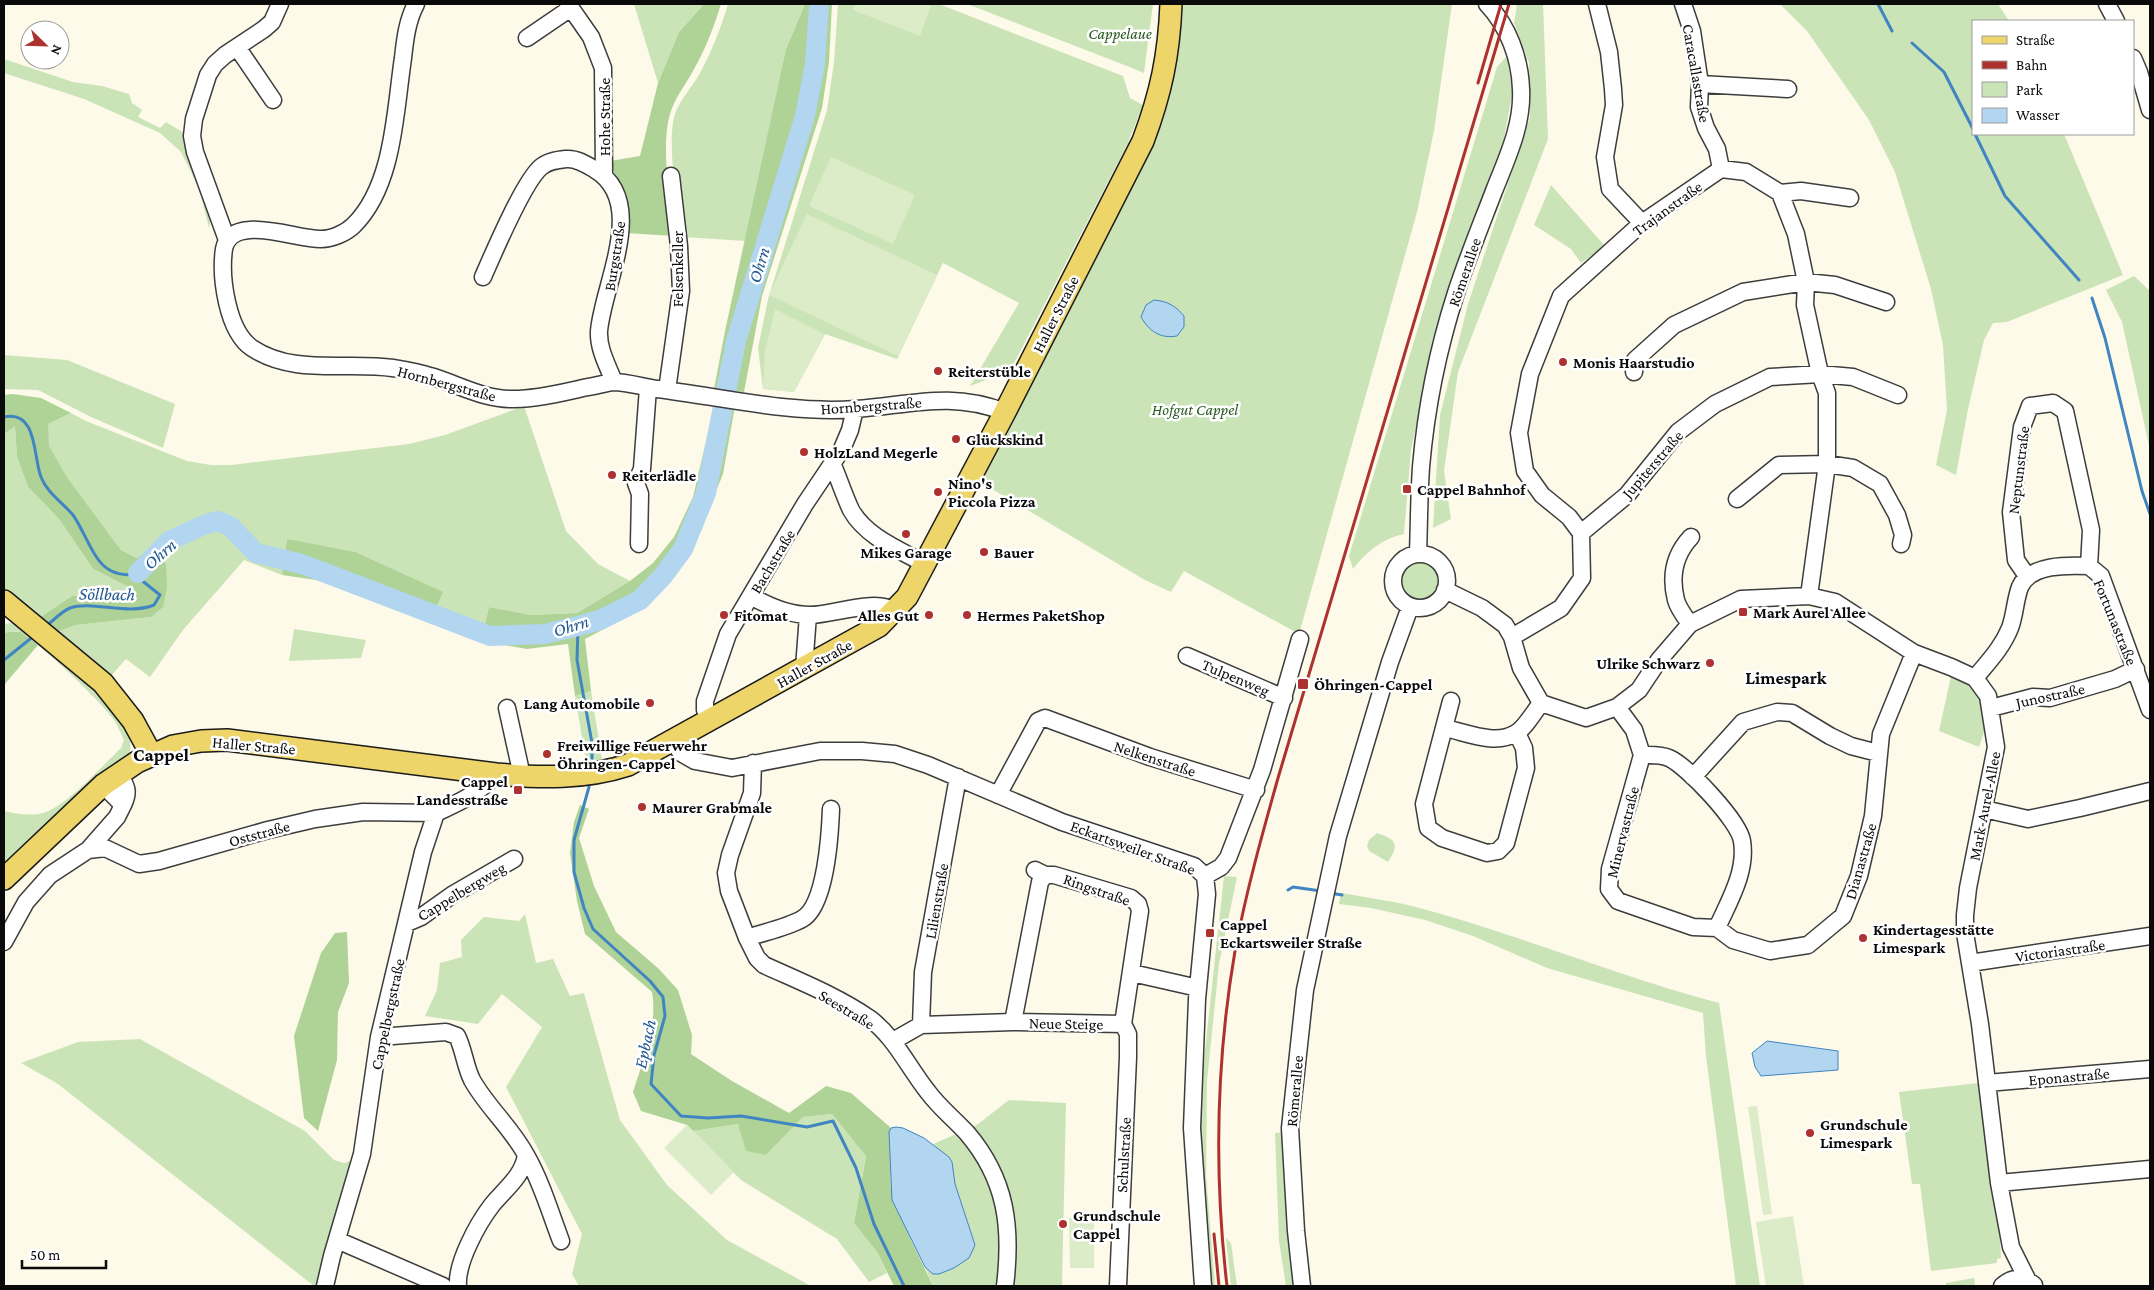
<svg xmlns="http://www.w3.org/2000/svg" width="2154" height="1290" viewBox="0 0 2154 1290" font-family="'Crimson Pro',serif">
  <rect width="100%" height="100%" fill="#fdfae9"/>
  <path fill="#cbe4b7" d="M634 4H704L679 32 658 83Z
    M728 4H805L786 49 746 241 682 237C678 206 666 143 675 114 680 100 691 88 699 75 711 53 721 28 728 4Z
    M838 4H939L1123 76 1130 98 1143 105 1127 145 1010 371 970 386 1019 303 943 263 897 359 825 334 794 392 763 389 758 348 768 299 827 110 834 62Z
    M967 4H1153L1144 73 1127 66Z
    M1178 4H1452L1434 131 1417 212 1299 634 1184 571 1171 592 1145 580 977 480 1126 190Z
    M1517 4H1543L1548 139 1458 372 1444 471 1451 519 1433 528 1440 415 1468 304 1530 117 1529 63 1514 23Z
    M1780 4H1998L2009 21H1973V134H2064L2123 275 2007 322 1993 323 1984 340 1968 409 1956 475 1936 465 1947 410 1943 345 1931 289 1895 172 1869 120 1807 31Z
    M1507 56 1513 89 1502 150 1435 338 1411 450 1404 534C1383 538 1366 552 1353 569L1349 556 1497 67Z
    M4 59 73 82 102 86 129 94 132 103 142 110 138 117 160 128 166 122 184 133 212 211 209 228 199 188 181 152 160 133 84 99 4 73Z
    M1551 185 1605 246 1581 263 1571 249 1534 225Z
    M2134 276 2150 291V450L2122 322 2106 290Z
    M4 355 67 360 175 404 163 448 91 417 38 390 4 389Z
    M524 406 566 531 598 564 630 581 577 613 531 615 489 607 481 641 430 621 442 592 287 539 282 575 244 560 183 630 150 677 126 659 109 678 57 632 76 625 151 617 137 558 121 550 67 477 48 446V424L71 413 86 421 187 461 211 465H231L409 444 445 435Z
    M15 425 17 457 28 487 59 519 93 569 136 590 72 596 39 618 4 591V434Z
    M1398 582a20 20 0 1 1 40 0a20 20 0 1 1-40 0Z
    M10 623 19 624C41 642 157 726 125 759L4 872V811C15 814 31 816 43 813 67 806 101 767 121 748L124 740C120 732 117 723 111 716 101 702 32 635 19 632 14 631 9 633 4 634V625Z
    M294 629 366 640 361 658 289 661Z
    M1951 676 1964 679 1978 689 1985 729 1979 747 1939 731Z
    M591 691 603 765 587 767 575 696Z
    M1377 833C1396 839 1400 844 1388 862L1369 851 1367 846 1369 840Z
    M1224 876 1237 877 1219 964 1207 1081 1206 1175 1215 1286H1210L1199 1105Z
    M1341 893C1363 897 1386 900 1408 905 1513 932 1614 975 1719 1003L1760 1286H1736L1706 1056 1703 1013 1547 968 1473 936 1425 920 1371 908 1339 904Z
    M525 914 536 963 553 959 570 996 584 993 620 1120 667 1185 727 1240 811 1286H579L572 1274 582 1234 506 1087 542 1027 502 994 478 1024 425 1016 437 990 440 963 462 957 461 940 484 917 519 921Z
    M140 1039 305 1131 334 1160 344 1163 357 1159 321 1286H314L58 1084 21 1063 78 1042Z
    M1978 1083 1999 1221 2001 1258 1997 1259V1263L1931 1271 1920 1184H1912L1899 1092Z
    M1009 1100 1066 1103 1062 1286H1007L1010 1233 968 1130 978 1124Z
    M832 1114 866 1155 854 1223 877 1252 887 1273 869 1282 837 1239 741 1180 693 1131 738 1124 766 1155 803 1117Z
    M963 1131 1004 1212 1002 1286H933L925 1267 933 1274 975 1245 955 1184 952 1162 933 1144Z
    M1286 1132 1300 1286H1286L1279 1241 1275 1133Z
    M1226 1238 1231 1243 1237 1286H1231Z
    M1974 1278 1975 1286H1946V1283Z"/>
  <path fill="#afd397" d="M704 4H721C714 27 705 50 693 71 686 84 676 96 671 111 660 141 670 204 674 236L626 233 622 195 610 161 640 156 658 83 679 32Z
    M805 4H832L829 62 822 108 762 296 744 392 714 389 725 331 786 49Z
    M13 394 41 398 71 413 48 424 49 446 67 477 121 550 137 558 150 550 166 564 167 588 163 607 151 617 76 625 57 632 39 618 72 596 135 590 93 569 59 519 28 487 17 457 15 426 4 434V395Z
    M715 403 735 406 723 474 701 529 674 575 644 608 585 639 591 691 575 696 568 644 527 649 481 641 489 607 531 615 577 613 630 581 653 563 674 537 693 497Z
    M287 539 355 552 443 592 430 621 316 580 282 575Z
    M9 632H21L38 645 4 685V634Z
    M580 805 589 809 579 838 594 886 616 932 659 969 678 990 692 1035 691 1054 732 1081 789 1113 826 1086 851 1093 891 1128 889 1132 891 1190 911 1240 933 1286H894L877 1252 854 1223 866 1156 832 1114 803 1117 766 1155 746 1151 738 1124 693 1131 687 1125 641 1111 633 1092C643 1060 658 1026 652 992L585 934 577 901 570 853 574 822Z
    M347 932 349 983 338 1012 337 1060 318 1131 304 1118 294 1036 321 953 335 933Z"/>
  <path fill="#ddecc8" d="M855 4H928L931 5 920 36 853 10Z
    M831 157 915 195 893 244 809 206Z
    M807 214 937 275 898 356 769 295Z
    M775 309 824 334 794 392 763 389 765 351Z
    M1757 1106 1772 1214 1763 1215 1748 1107Z
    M687 1125 734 1172 711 1195 664 1148Z
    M1793 1216 1804 1286H1766L1756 1222Z
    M1094 1217V1268H1070L1069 1218Z"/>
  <path fill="#b2d5f0" stroke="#4085c1" d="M1154 300C1167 301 1176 306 1184 316V327L1177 336C1160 339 1149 331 1141 317L1146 305Z
    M1767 1041 1838 1051V1070L1761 1076 1755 1067 1752 1053Z
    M896 1127 903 1128 924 1138 949 1157 952 1162 955 1184 975 1245 969 1258 954 1268 939 1274H933L925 1267 892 1200 889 1132 891 1128Z"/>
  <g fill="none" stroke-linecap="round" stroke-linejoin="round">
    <path stroke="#4085c1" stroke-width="3" d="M1878 4 1892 31
      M1912 43 1944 72 1973 129
      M1975 134 2005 196 2079 280
      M2092 298 2105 338 2142 491 2150 514
      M4 417C38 410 33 457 41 477 47 493 63 503 73 515 84 530 93 560 108 569 117 575 129 576 138 573L140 579 160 595 154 605C128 616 92 600 70 608 62 611 53 621 46 626
      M578 626 577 660 592 743V762
      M4 660 35 635
      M589 787 574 840V872L584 908 593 929 650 981 663 997 665 1016 654 1055 651 1084 681 1116 708 1118 741 1116 807 1127 833 1121 856 1168 874 1224 904 1286
      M1288 890 1293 887 1321 891
      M1330 893 1342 895"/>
    <path stroke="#b2d5f0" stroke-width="20" d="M138 573 169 541 206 524 218 521 230 526 256 553 302 564 490 636 545 634 578 626 600 620 640 600 663 576 683 549 706 493 736 341 805 116 815 64 819 4"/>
    <defs>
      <path id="minor" d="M416 4C407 21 405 40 403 58 395 111 394 185 354 225 346 233 332 239 321 239 297 240 231 212 224 249 220 277 227 331 252 348 294 376 347 361 393 368 405 370 418 372 430 376 458 384 484 400 514 399 539 399 564 392 588 387 596 386 605 383 613 382 627 382 643 387 657 389 722 397 790 414 856 409 911 405 951 391 1005 412
        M568 4 591 37 603 68 604 174
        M1597 4 1609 52 1613 89 1614 105 1605 157 1610 189 1642 223
        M1683 4 1692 31 1700 84 1699 107 1706 128 1717 149 1721 169
        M2107 4 2116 21
        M527 38 571 8
        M237 47 273 100
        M2133 58 2139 72 2150 110
        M1700 84 1788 89
        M1780 193 1801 191 1850 198
        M227 240 195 152 192 136 194 119 208 75 215 64 225 55 264 29 272 22 280 4
        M483 277C493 254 524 181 541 167 548 161 557 160 566 159 576 158 586 164 594 169 649 201 603 284 599 331 598 349 608 366 614 382
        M1634 372 1635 360 1674 325 1743 292 1806 282 1835 285 1886 302
        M667 390 681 291 679 246 671 176
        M832 463C839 479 844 495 851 510 866 537 900 550 925 564
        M1737 499 1779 465 1827 464 1853 468 1880 484 1897 515 1903 535 1901 544
        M1581 533 1627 495 1678 432 1715 404 1770 377 1820 374 1853 377 1898 395
        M639 544 640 494 636 483 642 469 648 388
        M1418 554C1419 525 1419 496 1421 467 1426 409 1438 349 1456 293 1467 259 1481 225 1494 191 1507 158 1523 125 1521 89 1520 58 1508 26 1487 4
        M1393 581a27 27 0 1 1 54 0a27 27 0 1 1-54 0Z
        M2027 576 2016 560 2011 512 2022 427 2030 406 2053 403 2065 411 2091 530 2089 566
        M1445 590 1482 608 1505 625 1512 637 1521 668 1541 703 1586 718 1617 707 1639 690 1659 660 1690 624 1741 599 1809 596 1835 602 1914 653 1951 667 1975 678 1988 696 1996 747 1968 888 1965 915V933L1980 1024 1999 1183 2011 1247 2028 1281
        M751 596C768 606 790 615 810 615 832 615 877 598 894 611
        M1690 624C1685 617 1678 608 1676 600 1670 576 1674 555 1691 537
        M1512 637 1561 608 1582 578 1581 533 1569 517 1542 495 1525 471 1519 433 1530 374 1561 296 1642 223 1721 169 1746 172 1780 193 1796 234 1806 282 1805 305 1820 374 1827 393V464L1809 596
        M1187 656 1284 698
        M804 668 808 615
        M1975 678C1988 662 2002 648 2010 628 2015 615 2015 600 2020 587 2030 564 2068 565 2089 566L2101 576 2150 710
        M1451 701 1424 804 1428 828 1442 838 1487 853 1498 851 1506 843 1526 768 1524 748 1517 733
        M1617 707 1634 730 1642 755 1610 869 1609 889 1618 901 1693 927 1717 928
        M507 708 522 776
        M1991 708 2033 697 2050 698 2115 679 2136 669
        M710 719 705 710V701L728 634 805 504 842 449 850 430 855 409
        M1444 728C1466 732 1495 746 1516 733 1524 729 1535 711 1541 703
        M672 739 681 753 695 761 732 768 820 751H862L895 754 928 765 1062 822 1194 866 1205 876 1207 894 1197 999 1192 1128 1203 1286
        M1642 755C1651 755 1660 754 1669 758 1687 766 1739 821 1742 841 1747 872 1729 901 1717 928
        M753 763 752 793 730 855 726 873 729 891 747 938 757 958 764 965C799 981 837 996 869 1018 895 1037 908 1067 928 1092 939 1107 954 1119 967 1133 1007 1180 1012 1228 1005 1286
        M119 773C126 786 130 791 123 805
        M1693 777 1743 722 1777 712 1792 713 1830 736 1851 746 1878 753
        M998 795 1038 721 1045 718 1150 757 1256 790
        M1984 809 2028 819 2080 808 2150 791
        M88 850 105 848 139 864 159 861 268 830 315 819 363 812 436 813
        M1035 870 1045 875H1054L1131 898 1138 904 1140 911 1123 1024
        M1205 876 1221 867 1228 858 1262 770 1300 639
        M407 923 421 917 452 895 514 859
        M1717 928 1733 940 1770 951 1808 945 1843 916 1859 876 1873 816 1881 734 1914 653
        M747 938C764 932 786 928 802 919 826 906 830 834 831 809
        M4 942 26 902 50 875 88 850 117 817 123 805 103 785
        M1970 963 2150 936
        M1132 973 1198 988
        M1013 1022 1040 882 1045 875
        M921 1025 923 972 958 777
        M379 1037 446 1032 457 1036C464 1050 465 1066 472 1080 487 1107 511 1127 526 1155 541 1181 550 1212 561 1241
        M893 1041 921 1025 1013 1022 1123 1024
        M1987 1083 2150 1069
        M1999 1183 2150 1169
        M337 1240 443 1286
        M325 1286 332 1256 362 1154 379 1037 423 852 436 813C458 803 480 793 496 774
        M458 1286C456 1263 478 1223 492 1205 505 1189 523 1176 526 1155
        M1118 1286 1128 1057V1034L1123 1024
        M1302 1286 1296 1231 1290 1128 1305 990 1338 836 1390 662 1410 607
        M2002 1286C2012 1277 2023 1276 2034 1285"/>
      <path id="major" d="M4 601 103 683 133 721 151 754
        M4 879 103 785 137 762 173 746 201 741 227 740 496 774C540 778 585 779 628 765L879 626 907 597 1005 412 1143 141C1161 93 1169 55 1171 4"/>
    </defs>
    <use href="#minor" stroke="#3d3d3d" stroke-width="19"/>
    <use href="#major" stroke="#1b1b1b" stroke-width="24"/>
    <use href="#minor" stroke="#fff" stroke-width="16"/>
    <use href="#major" stroke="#edd56a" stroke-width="21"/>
    <path stroke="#ad312f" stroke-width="3" d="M1478 83 1501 4
      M1214 1234 1219 1286
      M1227 1286C1214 1174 1216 1062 1235 951 1246 892 1262 835 1278 778L1509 4"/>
  </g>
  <g fill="#ad312f" stroke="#fff" stroke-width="2">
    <circle cx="1563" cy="362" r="5"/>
    <circle cx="938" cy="371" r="5"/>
    <circle cx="956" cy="439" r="5"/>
    <circle cx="804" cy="452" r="5"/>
    <circle cx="612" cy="475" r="5"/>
    <rect x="1402" y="484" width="10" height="10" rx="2.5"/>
    <circle cx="938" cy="492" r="5"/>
    <circle cx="906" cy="534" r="5"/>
    <circle cx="984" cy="552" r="5"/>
    <rect x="1738" y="607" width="10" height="10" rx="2.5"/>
    <circle cx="724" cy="615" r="5"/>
    <circle cx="929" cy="615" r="5"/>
    <circle cx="967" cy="615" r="5"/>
    <circle cx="1710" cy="663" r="5"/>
    <rect x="1297" y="678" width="12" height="12" rx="2.5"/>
    <circle cx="650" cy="703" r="5"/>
    <circle cx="547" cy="754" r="5"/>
    <rect x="513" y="785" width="10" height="10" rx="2.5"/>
    <circle cx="642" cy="807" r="5"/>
    <rect x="1205" y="928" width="10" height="10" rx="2.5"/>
    <circle cx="1863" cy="938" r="5"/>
    <circle cx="1810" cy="1133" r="5"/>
    <circle cx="1063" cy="1224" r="5"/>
  </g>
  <g text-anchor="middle" stroke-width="5" stroke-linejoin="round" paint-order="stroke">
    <g font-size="16" font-style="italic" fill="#2a5b21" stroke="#fff">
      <text x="1120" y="39">Cappelaue</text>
      <text x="1195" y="415">Hofgut Cappel</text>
    </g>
    <g font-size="16" fill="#0a0a0a" stroke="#fff">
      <text transform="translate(1697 73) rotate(80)" y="6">Caracallastraße</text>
      <text transform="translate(604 117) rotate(-90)" y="6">Hohe Straße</text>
      <text transform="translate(1667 208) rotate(-36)" y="6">Trajanstraße</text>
      <text transform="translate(614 256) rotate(-81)" y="6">Burgstraße</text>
      <text transform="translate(677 269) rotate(-90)" y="6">Felsenkeller</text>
      <text transform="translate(1464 272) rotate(-71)" y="6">Römerallee</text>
      <text transform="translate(1055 314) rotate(-63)" y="6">Haller Straße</text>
      <text transform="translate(447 383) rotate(15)" y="6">Hornbergstraße</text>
      <text transform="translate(871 405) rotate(-4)" y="6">Hornbergstraße</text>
      <text transform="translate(1652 464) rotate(-49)" y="6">Jupiterstraße</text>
      <text transform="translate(2018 470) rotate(-83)" y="6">Neptunstraße</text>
      <text transform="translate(772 561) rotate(-59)" y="6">Bachstraße</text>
      <text transform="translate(2116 622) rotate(68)" y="6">Fortunastraße</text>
      <text transform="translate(814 663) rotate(-29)" y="6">Haller Straße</text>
      <text transform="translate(1236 677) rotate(23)" y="6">Tulpenweg</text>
      <text transform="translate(2050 695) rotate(-12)" y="6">Junostraße</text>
      <text transform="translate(254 745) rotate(5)" y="6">Haller Straße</text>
      <text transform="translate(1155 758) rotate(18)" y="6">Nelkenstraße</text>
      <text transform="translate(1984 806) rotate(-79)" y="6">Mark-Aurel-Allee</text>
      <text transform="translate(1622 832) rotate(-76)" y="6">Minervastraße</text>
      <text transform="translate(259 833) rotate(-15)" y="6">Oststraße</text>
      <text transform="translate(1133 847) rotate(20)" y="6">Eckartsweiler Straße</text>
      <text transform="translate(1860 861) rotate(-74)" y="6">Dianastraße</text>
      <text transform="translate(1097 889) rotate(19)" y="6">Ringstraße</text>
      <text transform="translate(461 891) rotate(-31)" y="6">Cappelbergweg</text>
      <text transform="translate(936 901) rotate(-80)" y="6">Lilienstraße</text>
      <text transform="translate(2060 950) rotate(-8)" y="6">Victoriastraße</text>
      <text transform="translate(847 1009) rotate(31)" y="6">Seestraße</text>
      <text transform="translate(387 1014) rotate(-78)" y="6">Cappelbergstraße</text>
      <text transform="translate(1066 1023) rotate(1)" y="6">Neue Steige</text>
      <text transform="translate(2069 1076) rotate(-5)" y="6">Eponastraße</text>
      <text transform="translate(1294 1091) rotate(-85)" y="6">Römerallee</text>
      <text transform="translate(1123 1155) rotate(-87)" y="6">Schulstraße</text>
    </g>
    <g font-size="16" font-weight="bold" fill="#0a0a0a" stroke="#fff" text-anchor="start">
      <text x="1573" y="368">Monis Haarstudio</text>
      <text x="948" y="377">Reiterstüble</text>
      <text x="966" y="445">Glückskind</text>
      <text x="814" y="458">HolzLand Megerle</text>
      <text x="622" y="481">Reiterlädle</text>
      <text x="948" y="489">Nino's<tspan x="948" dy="18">Piccola Pizza</tspan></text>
      <text x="1417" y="495">Cappel Bahnhof</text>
      <text x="906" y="558" text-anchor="middle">Mikes Garage</text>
      <text x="994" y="558">Bauer</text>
      <text x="1753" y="618">Mark Aurel Allee</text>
      <text x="734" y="621">Fitomat</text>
      <text x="919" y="621" text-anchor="end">Alles Gut</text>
      <text x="977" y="621">Hermes PaketShop</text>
      <text x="1700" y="669" text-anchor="end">Ulrike Schwarz</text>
      <text x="1314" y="690">Öhringen-Cappel</text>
      <text x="640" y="709" text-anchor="end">Lang Automobile</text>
      <text x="557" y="751">Freiwillige Feuerwehr<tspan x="557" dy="18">Öhringen-Cappel</tspan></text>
      <text x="508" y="787" text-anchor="end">Cappel<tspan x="508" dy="18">Landesstraße</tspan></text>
      <text x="652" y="813">Maurer Grabmale</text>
      <text x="1220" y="930">Cappel<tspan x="1220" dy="18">Eckartsweiler Straße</tspan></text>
      <text x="1873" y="935">Kindertagesstätte<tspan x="1873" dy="18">Limespark</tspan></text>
      <text x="1820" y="1130">Grundschule<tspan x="1820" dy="18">Limespark</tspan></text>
      <text x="1073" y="1221">Grundschule<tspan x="1073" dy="18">Cappel</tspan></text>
    </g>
    <g font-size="18" font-style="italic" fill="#205890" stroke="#fff">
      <text transform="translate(759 265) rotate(-73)" y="6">Ohrn</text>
      <text transform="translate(160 554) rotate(-41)" y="6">Ohrn</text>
      <text transform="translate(107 594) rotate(1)" y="6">Söllbach</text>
      <text transform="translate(571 626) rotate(-17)" y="6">Ohrn</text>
      <text transform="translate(645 1044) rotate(-78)" y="6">Epbach</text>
    </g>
    <g font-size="18" font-weight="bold" fill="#0a0a0a" stroke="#fff">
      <text x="1786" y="684">Limespark</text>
    </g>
    <g font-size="19" font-weight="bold" fill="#0a0a0a" stroke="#fff">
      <text x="161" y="761">Cappel</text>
    </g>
  </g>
  <rect width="2154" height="1290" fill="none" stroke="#0a0a0a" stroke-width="10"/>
  <rect x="1972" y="20" width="162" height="115" fill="#ffffff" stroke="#9d9d9d"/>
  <rect x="1982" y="36" width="25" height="8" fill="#edd56a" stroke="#9d9d9d"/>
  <text x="2016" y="45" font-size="15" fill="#0a0a0a">Straße</text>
  <rect x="1982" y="61" width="25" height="8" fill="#ad312f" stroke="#9d9d9d"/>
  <text x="2016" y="70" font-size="15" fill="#0a0a0a">Bahn</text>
  <rect x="1982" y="82" width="25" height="15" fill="#cbe4b7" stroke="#9d9d9d"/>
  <text x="2016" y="95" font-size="15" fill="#0a0a0a">Park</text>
  <rect x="1982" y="108" width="25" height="15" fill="#b2d5f0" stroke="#9d9d9d"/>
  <text x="2016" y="120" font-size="15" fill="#0a0a0a">Wasser</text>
  <g transform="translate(45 45) rotate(113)"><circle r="24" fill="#ffffff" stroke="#9d9d9d"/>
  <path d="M0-4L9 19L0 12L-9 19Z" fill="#ad312f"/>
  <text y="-8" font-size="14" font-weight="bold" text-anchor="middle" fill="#0a0a0a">N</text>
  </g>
  <path d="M22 1260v8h84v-8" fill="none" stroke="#0a0a0a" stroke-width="2.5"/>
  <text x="30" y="1260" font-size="15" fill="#0a0a0a" stroke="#ffffff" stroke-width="4" paint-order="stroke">50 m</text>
</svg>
